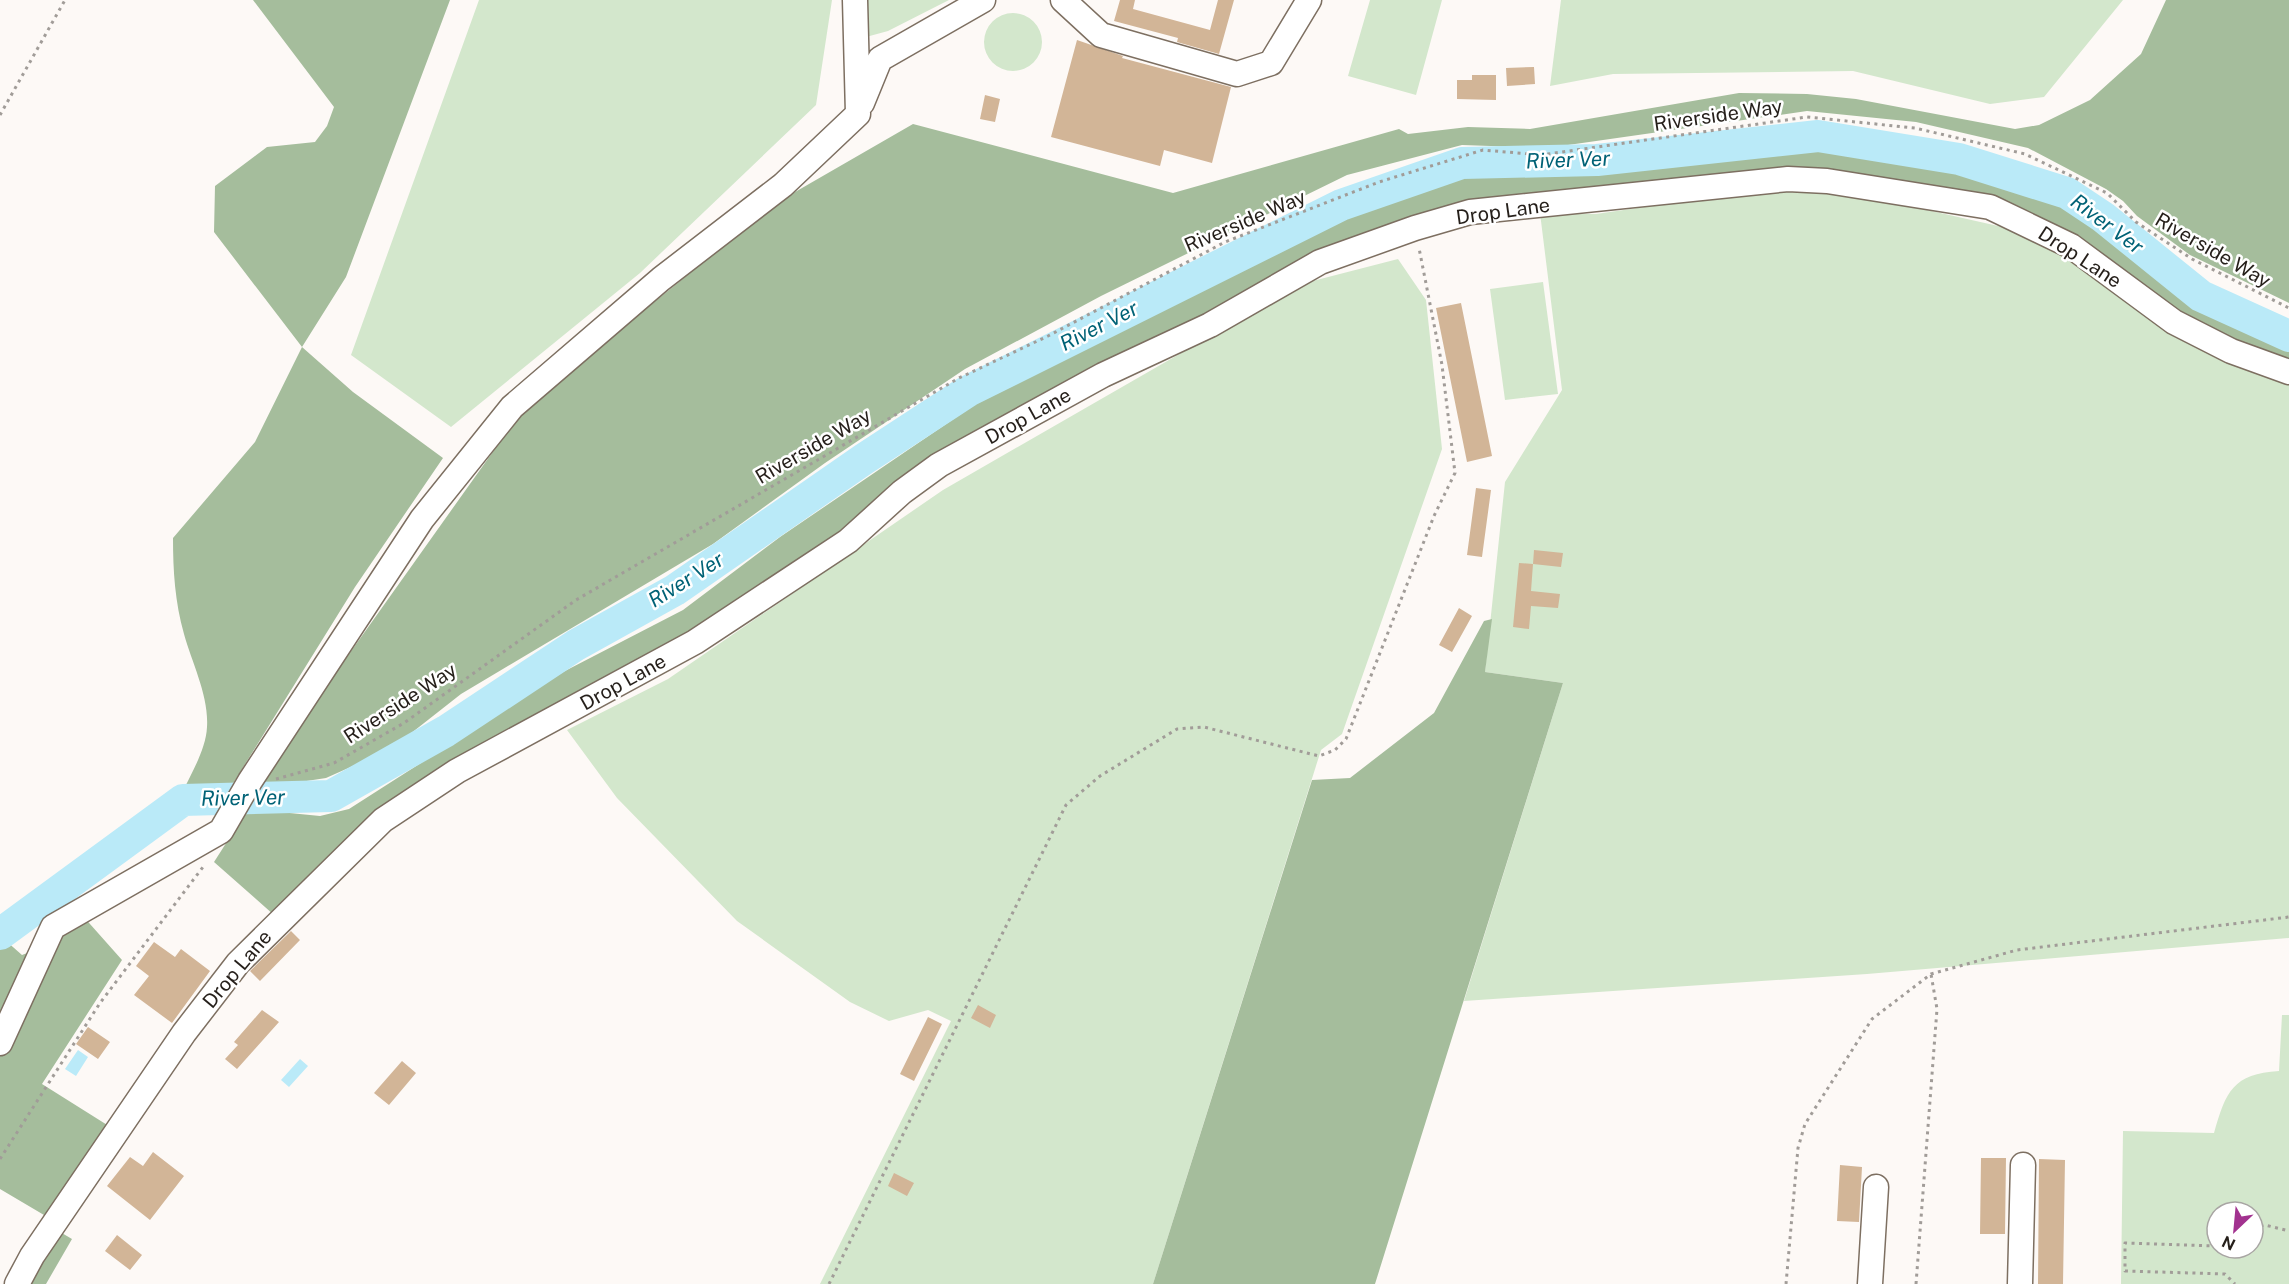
<svg xmlns="http://www.w3.org/2000/svg" width="2289" height="1284" viewBox="0 0 2289 1284" font-family="'Public Sans',sans-serif">
  <rect width="100%" height="100%" fill="#fdf9f6"/>
  <path fill="#d3e7cc" fill-rule="evenodd" d="M479 0H832L816 105 640 273 451 427 351 355Z
    M867 0H949L888 31 866 37Z
    M1370 0H1442L1416 95 1348 76Z
    M1561 0H2123L2044 97 1990 104 1853 71 1613 74 1550 86Z
    M984 42a29 29 0 1 1 58 0a29 29 0 1 1-58 0Z
    M1789 186 1825 187 2007 228 2046 245 2170 330 2289 378V938L1867 974 1464 1001 1563 683 1485 672 1505 482 1562 390 1540 213 1596 214Z
    M1398 259 1426 300 1442 449 1342 734 1321 750 1153 1284H820L951 1021 928 1010 889 1021 850 1002 737 921 617 798 567 730 668 679 943 490 1301 284Z
    M1543 282 1558 394 1505 400 1490 289Z
    M2282 1015H2289V1284H2121L2123 1131 2214 1133C2226 1091 2233 1074 2279 1071ZM2217 1212H2253V1248H2217Z"/>
  <path fill="#a5bd9c" d="M253 0H450L346 277 302 347 353 392 443 458 355 587 224 798 183 791C192 772 206 749 207 727 209 696 192 663 184 634 175 602 173 571 173 538L255 442 302 347 214 232 215 186 267 147 315 142 327 126 334 107Z
    M2166 0H2289V303L2190 255 2137 216 2123 201 2106 189 2028 148 1916 122 1807 111 1547 148 1462 145 1347 175 1101 296 965 369 825 463 713 544 461 694 391 749 326 778 261 788 332 678 524 408 776 203 913 124 1173 193 1399 129 1408 134 1468 127 1530 129 1739 93 1807 94 1856 99 2015 129 2039 125 2090 100 2141 54Z
    M1818 140 1957 164 2064 196 2197 297 2289 341V368L2231 347 2041 227 1827 177 1571 196 1307 262 837 538 721 616 480 748 274 915 214 862 248 809 320 816 349 809 563 672 683 610 780 537 977 403 1144 319 1255 255 1391 191 1458 173 1590 165Z
    M1492 619 1485 672 1563 683 1375 1284H1153L1312 780 1350 778 1434 713 1484 621Z
    M82 915 122 960 42 1084 112 1128 11 1284H4L44 1215 0 1189V944L5 940 22 955 50 944Z
    M55 1229 72 1239 46 1284H23Z"/>
  <path fill="#baeaf8" d="M78 1050 88 1057 76 1076 65 1069Z
    M300 1059 308 1066 289 1087 281 1080Z"/>
  <g fill="none" stroke-linecap="round" stroke-linejoin="round">
    <path stroke="#baeaf8" stroke-width="32" d="M0 934 183 800 331 796 446 731 576 645 675 590 864 459 968 391 1341 205 1462 163 1597 160 1818 136 1959 159 2067 193 2103 217 2201 296 2289 336"/>
  </g>
  <path fill="#d2b597" d="M1120 0H1135L1133 9 1210 30 1218 0H1234L1219 54 1177 42 1178 38 1114 21Z
    M1077 40 1123 56 1122 58 1231 87 1212 163 1164 150 1160 166 1051 137Z
    M1534 67 1535 84 1507 86 1506 68Z
    M1472 75H1496V100L1457 99V80H1472Z
    M985 95 1000 99 995 122 980 119Z
    M1461 303 1492 456 1467 462 1436 308Z
    M1476 488 1491 490 1482 557 1467 555Z
    M1534 550 1563 553 1561 567 1533 564Z
    M1519 563 1533 564 1531 591 1560 594 1558 608 1531 606 1529 629 1513 627Z
    M1459 608 1472 616 1452 652 1439 645Z
    M291 931 300 940 260 981 250 971Z
    M154 942 175 957 181 949 210 971 172 1023 134 995 149 976 136 966Z
    M978 1005 996 1015 990 1028 971 1018Z
    M262 1010 279 1022 237 1069 225 1059 238 1045 234 1042Z
    M928 1017 942 1024 914 1081 900 1074Z
    M88 1027 110 1042 98 1059 76 1044Z
    M402 1061 416 1073 389 1105 374 1093Z
    M153 1152 184 1176 150 1220 107 1186 130 1157 143 1166Z
    M1981 1158H2006L2005 1234H1980Z
    M2039 1159 2065 1160 2063 1284H2038Z
    M1840 1165 1862 1167 1859 1222 1837 1221Z
    M894 1173 914 1183 907 1196 888 1186Z
    M117 1235 142 1255 130 1270 105 1251Z"/>
  <g fill="none" stroke-linecap="round" stroke-linejoin="round">
    <defs>
      <path id="minor" d="M1063 0 1101 35 1237 74 1271 63 1309 0
        M862 103 880 59 983 0
        M0 1043 53 927 221 831 250 781 422 519 512 407 661 279 783 185 858 114 855 0
        M17 1284 32 1256 184 1033 238 963 383 820 457 771 695 642 848 541 902 492 939 465 1103 375 1210 325 1320 262 1415 228 1470 212 1788 179 1827 181 1990 207 2071 246 2174 322 2231 351 2289 372
        M1870 1284 1876 1187
        M2020 1284 2023 1165"/>
    </defs>
    <use href="#minor" stroke="#7d6f61" stroke-width="27"/>
    <path stroke="#a19c98" stroke-width="3" stroke-dasharray="3 4.5" stroke-linecap="butt" d="M0 115 65 0
      M276 779 334 763 404 723 576 600 959 378 1048 336 1225 242 1379 182 1483 150 1541 155 1807 117 1915 128 2025 154 2107 193 2136 222 2192 259 2289 308
      M0 1159 100 1003 203 867
      M2253 1227 2265 1225 2289 1231
      M2217 1246 2125 1243V1271L2225 1274 2235 1284
      M829 1284 1066 805 1100 776 1177 729 1204 727 1319 756 1335 750 1346 739 1434 516 1455 473 1442 365 1419 248
      M1786 1284 1798 1148 1805 1124 1872 1019 1931 974 2017 950 2289 917
      M1916 1284 1937 1009 1931 974"/>
    <use href="#minor" stroke="#fff" stroke-width="24"/>
  </g>
  <g text-anchor="middle" stroke-width="5" stroke-linejoin="round" paint-order="stroke">
    <g font-size="20" fill="#251f1a" stroke="#fff">
      <text transform="translate(1718 115) rotate(-8)" y="7">Riverside Way</text>
      <text transform="translate(1503 211) rotate(-8)" y="7">Drop Lane</text>
      <text transform="translate(1245 221) rotate(-23)" y="7">Riverside Way</text>
      <text transform="translate(2213 250) rotate(30)" y="7">Riverside Way</text>
      <text transform="translate(2080 257) rotate(33)" y="7">Drop Lane</text>
      <text transform="translate(1028 416) rotate(-29)" y="7">Drop Lane</text>
      <text transform="translate(813 446) rotate(-30)" y="7">Riverside Way</text>
      <text transform="translate(623 682) rotate(-29)" y="7">Drop Lane</text>
      <text transform="translate(400 703) rotate(-33)" y="7">Riverside Way</text>
      <text transform="translate(237 969) rotate(-50)" y="7">Drop Lane</text>
    </g>
    <g font-size="21" font-style="italic" fill="#006276" stroke="#fff">
      <text transform="translate(1568 160) rotate(-2)" y="7">River Ver</text>
      <text transform="translate(2107 224) rotate(37)" y="7">River Ver</text>
      <text transform="translate(1099 326) rotate(-27)" y="7">River Ver</text>
      <text transform="translate(686 580) rotate(-32)" y="7">River Ver</text>
      <text transform="translate(243 798) rotate(-1)" y="7">River Ver</text>
    </g>
  </g>
  <g transform="translate(2235 1230) rotate(206)"><circle r="28" fill="#ffffff" stroke="#a8a5a3" stroke-width="1.5"/>
  <path d="M0-4.5L10 22L0 15L-10 22Z" fill="#a2328f"/>
  <text y="-9" font-size="16" font-weight="bold" text-anchor="middle" fill="#251f1a">N</text>
  </g>
</svg>
